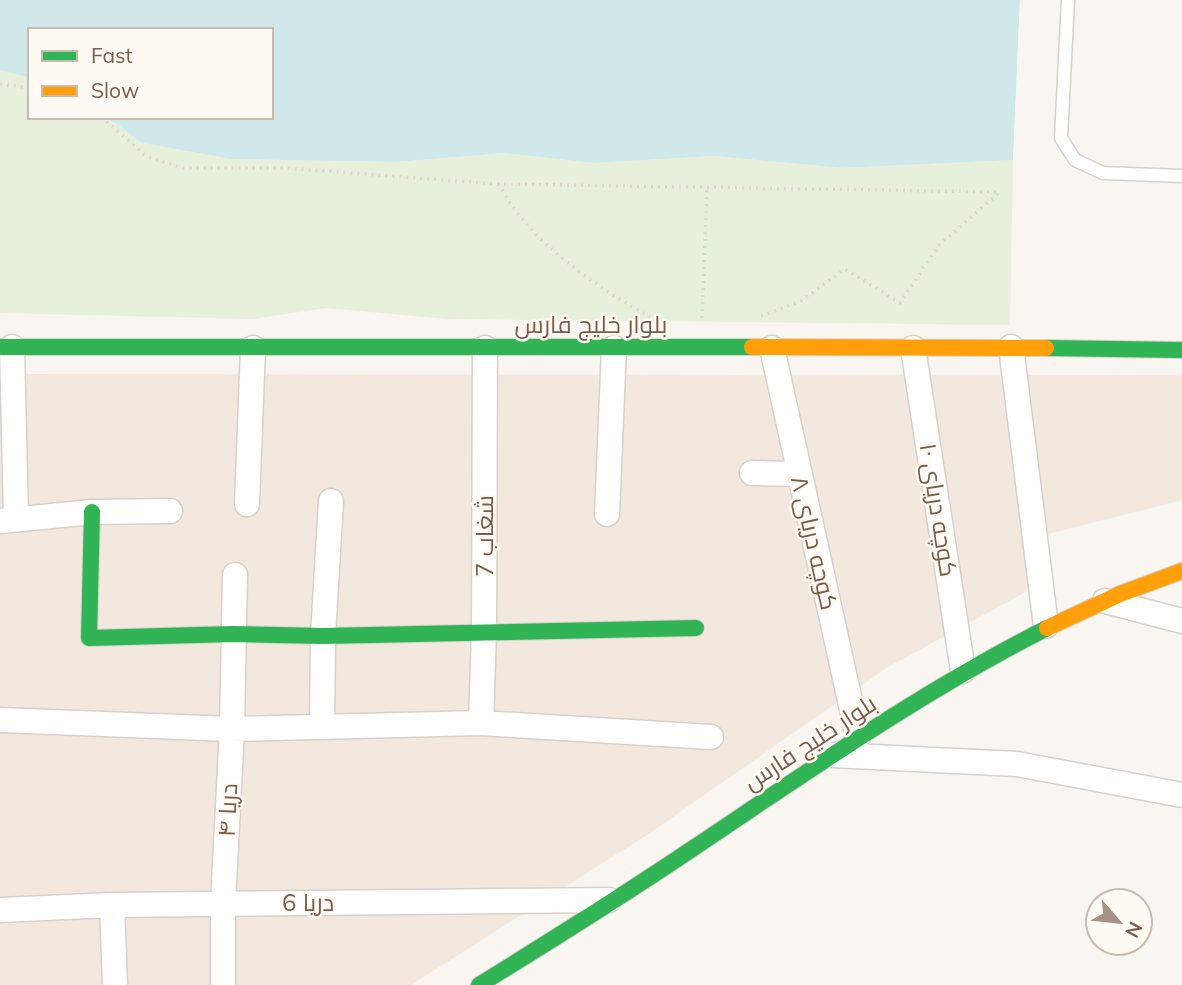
<svg xmlns="http://www.w3.org/2000/svg" width="1182" height="985" viewBox="0 0 1182 985" font-family="Mulish,Cairo,sans-serif">
  <rect width="100%" height="100%" fill="#f9f5f0"/>
  <path fill="#f2e8de" d="M0 374 1182 375V500L1048 534 1024 593 888 667 647 835 411 985H0Z"/>
  <path fill="#e7f0db" d="M0 70 30 78V117H107L142 143 231 159 397 162 504 153 594 163 714 156 843 168 1013 160 1010 325 448 319 326 308 252 319 0 313Z"/>
  <path fill="#d0e8ea" d="M0 0H1020L1013 160 843 168 714 156 594 163 504 153 397 162 231 159 142 143 107 117H271V30H30V78L0 70Z"/>
  <path fill="#f9f5f0" d="M1020 0H1023L1016 161 1013 164Z"/>
  <g fill="none" stroke-linecap="round" stroke-linejoin="round">
    <defs>
      <path id="lane" d="M1068 0 1061 138 1075 160 1103 173 1182 176"/>
      <path id="street" d="M12 347 16 519
        M1011 347 1046 626
        M772 348 858 737
        M913 348 963 671
        M752 473 798 474
        M247 504 253 348
        M607 514 614 348
        M1 521 92 512 170 511
        M1105 601 1182 621
        M0 720 232 729 481 723 711 737
        M481 723 484 631 485 348
        M322 726 323 636 331 501
        M832 755 1017 764 1182 795
        M112 905 115 985
        M0 910 112 905 609 900
        M223 985V903L232 729 235 575"/>
      <path id="fast" d="M0 347H752
        M1046 348 1182 350
        M92 512 89 638 233 634 323 636 696 628
        M479 985C552 940 624 895 695 847 810 770 923 691 1047 628"/>
      <path id="slow" d="M752 347 1046 348
        M1047 628 1120 594 1182 571"/>
    </defs>
    <use href="#lane" stroke="#d7d1cb" stroke-width="15"/>
    <use href="#street" stroke="#d7d1cb" stroke-width="27"/>
    <use href="#fast" stroke="#d9d2cb" stroke-width="18"/>
    <use href="#slow" stroke="#d9d2cb" stroke-width="18"/>
    <path stroke="#dcd5d0" stroke-width="3.5" stroke-dasharray="2 5" stroke-linecap="butt" d="M0 84 30 88
      M101 117 148 157 183 168H284L498 184 1001 192
      M498 184C506 196 513 209 523 220 558 260 604 291 650 317
      M761 316 801 301 845 269 900 303 938 246 999 193
      M702 318 707 187"/>
    <use href="#lane" stroke="#fefefd" stroke-width="12"/>
    <use href="#street" stroke="#fefefd" stroke-width="24"/>
    <use href="#fast" stroke="#30b455" stroke-width="16"/>
    <use href="#slow" stroke="#ff9f0a" stroke-width="16"/>
  </g>
  <g text-anchor="middle" stroke-width="5" stroke-linejoin="round" paint-order="stroke">
    <g font-size="24" fill="#7a5c4d" stroke="#fffaf3">
      <text x="591" y="333">بلوار خلیج ‌فارس</text>
      <text transform="translate(938 510) rotate(81)" y="8">کوچه دریای ۱۰</text>
      <text transform="translate(485 536) rotate(-90)" y="8">شغاب 7</text>
      <text transform="translate(814 543) rotate(77)" y="8">کوچه دریای ۸</text>
      <text transform="translate(810 743) rotate(-33)" y="8">بلوار خلیج‌ فارس</text>
      <text transform="translate(228 810) rotate(-87)" y="8">دریا ۴</text>
      <text x="308" y="911">دریا 6</text>
    </g>
  </g>
  <rect x="28" y="28" width="245" height="91" fill="#fffaf3" stroke="#cabbb1" stroke-width="2"/>
  <rect x="42" y="51" width="35" height="10" fill="#30b455" stroke="#cabbb1" stroke-width="2"/>
  <text x="91" y="63" font-size="21" fill="#7a5c4d">Fast</text>
  <rect x="42" y="86" width="35" height="10" fill="#ff9f0a" stroke="#cabbb1" stroke-width="2"/>
  <text x="91" y="98" font-size="21" fill="#7a5c4d">Slow</text>
  <g transform="translate(1119 922) rotate(118)"><circle r="33" fill="#fffaf3" stroke="#cabbb1" stroke-width="2"/>
  <path d="M0-5L12 26L0 18L-12 26Z" fill="#a69286"/>
  <text y="-10" font-size="19" font-weight="bold" text-anchor="middle" fill="#7a5c4d">N</text>
  </g>
</svg>
